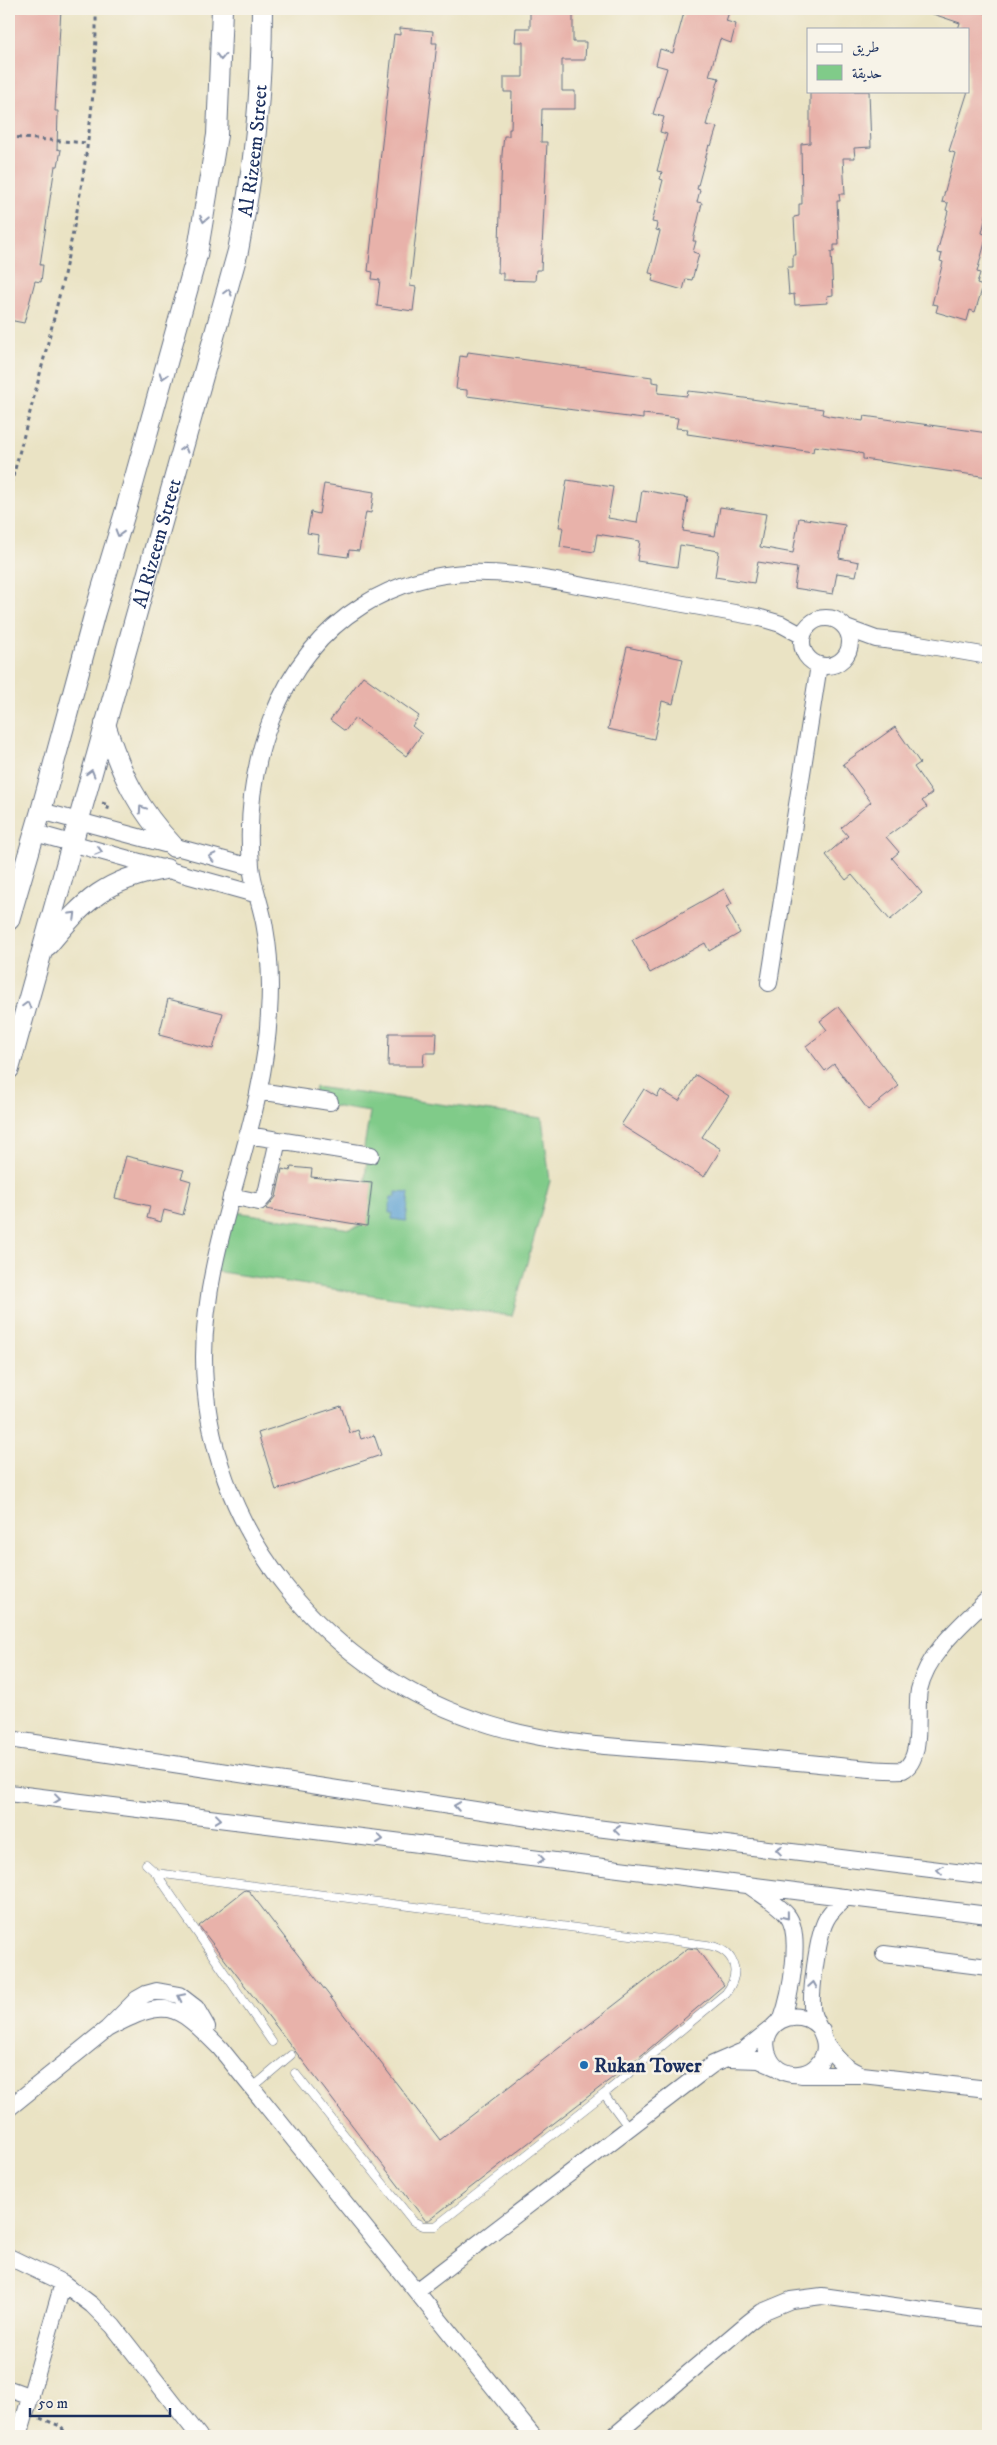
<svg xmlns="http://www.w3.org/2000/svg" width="997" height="2445" viewBox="0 0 997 2445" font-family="'IM FELL DW Pica',Amiri,serif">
  <rect width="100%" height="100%" fill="#f7f3e8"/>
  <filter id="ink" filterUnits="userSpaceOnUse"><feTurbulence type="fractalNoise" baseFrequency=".02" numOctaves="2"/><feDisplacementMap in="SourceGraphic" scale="10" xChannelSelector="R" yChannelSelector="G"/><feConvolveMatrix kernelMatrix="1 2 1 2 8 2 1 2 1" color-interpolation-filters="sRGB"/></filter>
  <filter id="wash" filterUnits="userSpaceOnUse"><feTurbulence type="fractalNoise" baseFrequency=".0096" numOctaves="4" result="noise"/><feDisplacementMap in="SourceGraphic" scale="20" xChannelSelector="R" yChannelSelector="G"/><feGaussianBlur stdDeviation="1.12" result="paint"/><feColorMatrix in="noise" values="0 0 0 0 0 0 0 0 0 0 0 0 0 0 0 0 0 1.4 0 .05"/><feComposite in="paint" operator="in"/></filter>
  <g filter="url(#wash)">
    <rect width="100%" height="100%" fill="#eae3c4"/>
    <path fill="#80cb89" stroke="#4e7d74" d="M315 1087 542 1118 550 1181 512 1316 214 1271 229 1211 350 1229 363 1225 368 1182 365 1180 367 1159 364 1147 370 1112 313 1103Z"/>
    <path fill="#5ea3d4" stroke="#3c6999" d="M396 1192 409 1193 406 1221 392 1219 393 1213H389L391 1197H396Z"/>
    <g id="blocks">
      <path fill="#e8b2aa" d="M12 9H61L55 111H58L57 149 61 150 58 166H55L40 265H43L41 282 35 281 24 323 9 320V74Z
        M530 9H573V42H586L585 60H562V91H575V109H542L541 142H547L541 270H536L535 281 503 280V273H498L502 154 504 136H509V129H511L512 92H504V77H523V42H515L516 28H530Z
        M685 9H730L726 21 736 24 731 43 720 39 709 76 719 78 706 125 717 127 711 146 709 145 697 189 700 190 697 202 702 203 693 241H696L693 252 699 254 692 280 686 279 683 290 652 281 654 274 649 273 660 231 656 230 657 223 652 222 663 180 660 179 662 172 657 171 667 134 660 132 664 117 653 114 667 68 656 65 660 49 673 53Z
        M927 9H973L988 14V207L982 233 987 235 977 272 980 273 977 284 983 286 975 312 970 310 967 321 936 312 938 305 932 304 943 262 940 261 942 254 937 253 948 211 946 210 948 203 942 202 955 153 949 151 968 91V29H958L960 23 927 12Z
        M400 28 433 31 432 43H437L410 286 416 287 413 311 377 306 380 280 372 279 373 272 368 271 394 34 400 35Z
        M819 91H869L871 147 854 148 855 158H843L845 194H839L840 201H837L839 245H834V252H831L833 295 827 296 828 303 795 305 794 294 789 295 787 267H793V255H796L794 217 799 216V204H802L801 144 810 143V93Z
        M468 352 652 377V382L659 383 658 393 687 396 688 391 708 393 823 409 822 414 829 416 863 421 864 416 988 433V477L863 459V454L852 451 814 446 813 452 687 434 688 429 676 428 678 418 643 414V419L467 396V390L456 389 460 356 467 357Z
        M567 480 613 487 608 518 637 523 642 490 688 498 683 531 715 536 720 507 766 514 760 547 793 553 799 518 845 525 839 558 859 562 856 576 837 573 833 594 794 588 797 568 758 562 754 583 715 577 719 551 680 545 677 567 637 561 640 541 597 534 594 552 560 547 563 527H559Z
        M324 484 374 492 371 513 366 512 359 551 349 550 348 557 317 553 319 535 307 533 311 512 319 514Z
        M627 647 683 659 673 704 662 701 654 739 608 729Z
        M363 676 419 716 412 726 422 734 406 756 355 718 345 731 330 720Z
        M895 727 920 763 914 767 932 793 922 801 927 807 886 837 899 852 892 858 922 893 890 920 852 875 846 880 826 855 848 836 841 828 871 802 843 764Z
        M724 889 732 904 726 907 740 933 709 951 705 943 650 973 632 940Z
        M168 999 223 1013 213 1049 159 1035Z
        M838 1007 899 1086 868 1110 834 1064 825 1071 806 1046 827 1030 820 1021Z
        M389 1033H437L436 1053H424L423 1066H388Z
        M696 1075 729 1096 702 1137 721 1149 704 1177 621 1125 644 1089 657 1097 661 1090 679 1101Z
        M126 1156 184 1170 181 1178 191 1181 183 1215 164 1210 161 1222 147 1218 150 1206 115 1198Z
        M291 1167 312 1169 311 1177 372 1183 367 1226 266 1209 276 1197 282 1169 290 1171Z
        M341 1406 350 1433 358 1430 361 1439 374 1435 381 1455 276 1490 258 1433Z
        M245 1890 249 1891 440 2140 688 1948 697 1949 724 1985 643 2054 429 2220H425L199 1926Z"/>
    </g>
  </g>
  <g filter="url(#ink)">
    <use href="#blocks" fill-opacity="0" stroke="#636e82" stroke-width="1"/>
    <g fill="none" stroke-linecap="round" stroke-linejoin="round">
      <defs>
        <path id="service" d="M146 1864 156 1873 272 2042
          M156 1873 707 1945C733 1949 743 1970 726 1993L604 2094 436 2226H423L413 2221 295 2073
          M252 2088 291 2055
          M604 2094 629 2128"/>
        <path id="minor" d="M802 642a24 24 0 1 1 48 0a24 24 0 1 1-48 0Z
          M846 628 876 639 919 644 988 656
          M803 636 781 624 757 617C708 608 659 600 610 591 522 575 445 554 363 605 276 659 243 768 251 866 253 887 262 907 265 928 270 956 271 985 269 1013 264 1130 204 1239 204 1357 204 1530 328 1676 491 1725 565 1748 646 1748 723 1755 762 1759 801 1762 839 1766 860 1768 882 1771 903 1770 924 1759 915 1711 919 1690 927 1653 962 1624 988 1599
          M41 811 251 867
          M35 833 255 894
          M769 983 819 665
          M259 1091 330 1102
          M247 1135 371 1155
          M231 1196 259 1202 266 1194 278 1140
          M9 1739 588 1827 988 1876
          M9 1793 988 1915
          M751 1887C762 1895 778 1904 787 1915 803 1934 790 1997 782 2019
          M884 1954 988 1967
          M107 2029C166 1998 174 2001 220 2048L533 2436
          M822 2031C798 1999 753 2026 770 2059 782 2082 817 2078 824 2053 828 2038 817 2027 813 2014 809 1997 818 1935 826 1920 830 1911 839 1904 846 1897
          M825 2042C835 2057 843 2067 860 2074
          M730 2059 759 2060 777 2068
          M801 2075H862L988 2089
          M9 2108 107 2029 137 1999 146 1994 157 1991 179 1995 196 2008 207 2027
          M9 2257 63 2283 92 2305 113 2326 199 2436
          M416 2291 697 2076 713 2064 743 2051 773 2027
          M9 2389 31 2397
          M19 2436 63 2283
          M614 2436 749 2322 762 2312 791 2300 822 2296 988 2319"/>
        <g id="tertiary">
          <path d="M105 724C121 774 137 808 174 847"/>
          <path d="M9 920 41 811 95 612 127 506 197 255 217 135 222 9"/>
          <path d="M48 945C85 900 106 879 166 869"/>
          <path id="s1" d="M9 1069 238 251C254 171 262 91 262 9"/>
        </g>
      </defs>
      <use href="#service" stroke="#636e82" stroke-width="9"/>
      <use href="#minor" stroke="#636e82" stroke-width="18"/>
      <use href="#tertiary" stroke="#636e82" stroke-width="22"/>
      <path stroke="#636e82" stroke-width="3" stroke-dasharray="4 4" stroke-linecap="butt" d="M9 137 88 143
        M9 492C50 334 98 174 96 9
        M102 803 109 805 107 812
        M40 2418 60 2426 68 2436"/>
      <use href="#service" stroke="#fff" stroke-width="8"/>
      <use href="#minor" stroke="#fff" stroke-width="16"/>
      <use href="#tertiary" stroke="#fff" stroke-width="20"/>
    </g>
    <defs><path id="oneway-chevron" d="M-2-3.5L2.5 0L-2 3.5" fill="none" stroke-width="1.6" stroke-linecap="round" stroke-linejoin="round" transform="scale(1.25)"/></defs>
    <g stroke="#8d97ae">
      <use href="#oneway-chevron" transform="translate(221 57) rotate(92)"/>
      <use href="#oneway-chevron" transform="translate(204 219) rotate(101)"/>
      <use href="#oneway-chevron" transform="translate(228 292) rotate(-75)"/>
      <use href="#oneway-chevron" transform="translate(163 376) rotate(107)"/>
      <use href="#oneway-chevron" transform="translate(184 449) rotate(-74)"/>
      <use href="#oneway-chevron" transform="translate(119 533) rotate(107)"/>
      <use href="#oneway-chevron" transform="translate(91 773) rotate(-74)"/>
      <use href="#oneway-chevron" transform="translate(142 809) rotate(-124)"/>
      <use href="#oneway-chevron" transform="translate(99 851) rotate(16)"/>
      <use href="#oneway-chevron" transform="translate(212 857) rotate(-167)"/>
      <use href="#oneway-chevron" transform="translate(73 915) rotate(-45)"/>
      <use href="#oneway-chevron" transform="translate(27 1005) rotate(-74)"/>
      <use href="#oneway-chevron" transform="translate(57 1799) rotate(7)"/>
      <use href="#oneway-chevron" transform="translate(457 1806) rotate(-171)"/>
      <use href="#oneway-chevron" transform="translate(218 1819) rotate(7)"/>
      <use href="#oneway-chevron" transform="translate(617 1830) rotate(-173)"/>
      <use href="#oneway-chevron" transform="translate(380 1839) rotate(7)"/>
      <use href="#oneway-chevron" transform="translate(779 1850) rotate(-173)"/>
      <use href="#oneway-chevron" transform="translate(541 1859) rotate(7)"/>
      <use href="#oneway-chevron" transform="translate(940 1870) rotate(-173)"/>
      <use href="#oneway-chevron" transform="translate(786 1916) rotate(51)"/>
      <use href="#oneway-chevron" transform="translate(813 1985) rotate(-81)"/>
      <use href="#oneway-chevron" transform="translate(181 1997) rotate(-154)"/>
    </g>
  </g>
  <circle fill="#1f6fb2" stroke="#f7f3e8" stroke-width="2" cx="584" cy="2065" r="5"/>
  <g text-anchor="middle" stroke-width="5" stroke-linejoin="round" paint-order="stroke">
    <g font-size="20" fill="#1b2f5e" stroke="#f7f3e8">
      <text dy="7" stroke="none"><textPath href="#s1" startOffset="951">Al Rizeem Street</textPath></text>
      <text dy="7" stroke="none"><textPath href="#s1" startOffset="546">Al Rizeem Street</textPath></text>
    </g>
    <g font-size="20" font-weight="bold" fill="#1b2f5e" stroke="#f7f3e8" text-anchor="start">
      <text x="594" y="2072">Rukan Tower</text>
    </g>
  </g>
  <rect width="997" height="2445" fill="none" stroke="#f7f3e8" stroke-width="30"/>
  <rect x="807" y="28" width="162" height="65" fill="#f7f3e8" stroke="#9fa5b1"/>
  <rect x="817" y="44" width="25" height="8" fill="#ffffff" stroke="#9fa5b1"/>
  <text x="852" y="52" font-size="15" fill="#1b2f5e">طريق</text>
  <rect x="817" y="65" width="25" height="15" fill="#80cb89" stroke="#9fa5b1"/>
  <text x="852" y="78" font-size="15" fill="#1b2f5e">حديقة</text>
  <path d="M30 2408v8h140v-8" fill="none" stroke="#1b2f5e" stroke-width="2.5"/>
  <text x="38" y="2408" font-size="15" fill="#1b2f5e" stroke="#f7f3e8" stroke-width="4" paint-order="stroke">50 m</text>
</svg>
